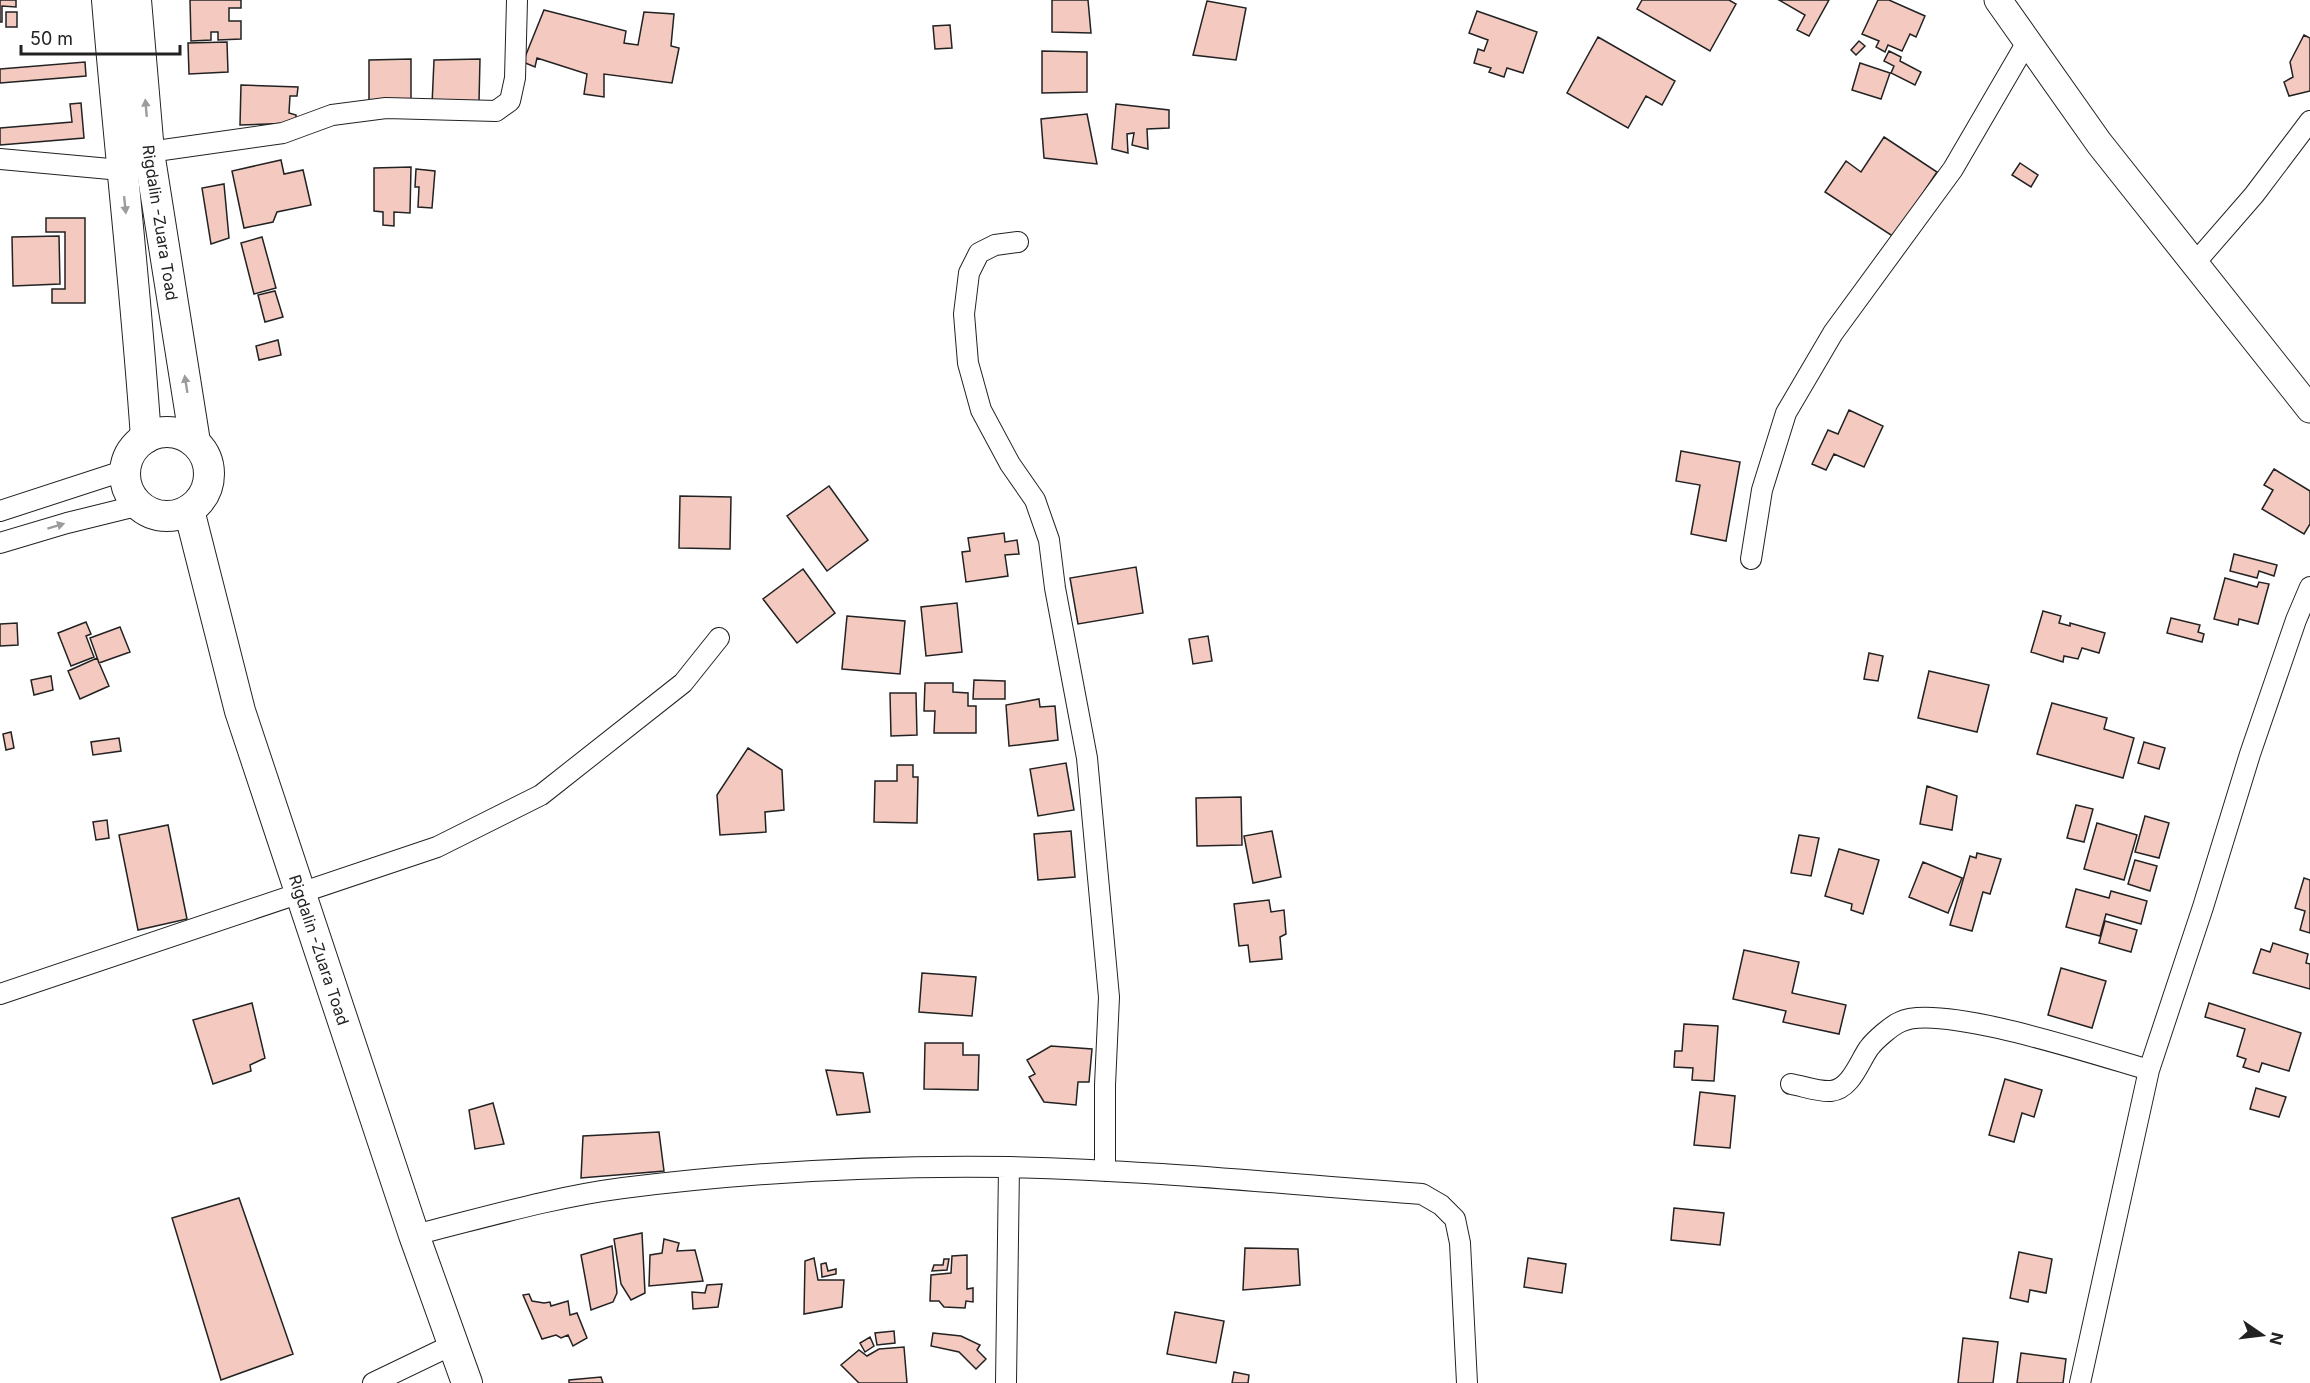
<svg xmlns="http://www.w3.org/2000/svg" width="2310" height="1383" viewBox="0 0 2310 1383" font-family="Inter,sans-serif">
  <rect width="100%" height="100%" fill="#fff"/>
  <path fill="#f3c9c0" stroke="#222" stroke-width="1.5" d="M0 0H16V7L2 6V22H0Z
    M190 0H241V8H229V21H241V39L218 40V32H211V40L191 41Z
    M1052 0H1088L1091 33 1052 32Z
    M1642 0H1729L1736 4 1710 51 1637 9Z
    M1779 0H1829L1809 36 1797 30 1805 15Z
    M1878 0H1889L1925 16 1916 37 1910 34 1902 51 1888 45 1885 52 1876 47 1879 41 1862 34Z
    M1207 1 1246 8 1236 60 1193 55Z
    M544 10 626 31 624 43 638 45 644 12 674 14 671 46 679 48 672 83 604 74V97L584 94 587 74 537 58 535 67 523 62Z
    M1477 11 1537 32 1523 73 1507 68 1504 77 1489 72 1491 68 1474 63 1478 49 1484 51 1488 40 1469 33Z
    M6 12H17V27H6Z
    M950 25 952 48 935 49 933 26Z
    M2304 35 2310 38V91L2289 96 2284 82 2293 77 2290 62Z
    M1598 37 1675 81 1662 105 1646 96 1628 128 1567 93Z
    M1859 41 1865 46 1856 55 1851 50Z
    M227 42 228 72 189 74 188 43Z
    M1042 51 1087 52V92L1042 93Z
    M1889 51 1901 57 1900 61 1921 72 1915 85 1891 73 1894 66 1884 61Z
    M411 59V106H369V60Z
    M480 59 479 102 432 105 434 60Z
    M85 62 86 76 0 83V69Z
    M1860 63 1890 73 1881 99 1852 90Z
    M241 85 298 87 297 96H290L289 113 296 115V123L240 125Z
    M81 103 84 138 0 145V128L72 122 70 104Z
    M1116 104 1169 110V128L1147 129 1148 149 1132 145 1134 133 1127 134 1128 153 1112 149Z
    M1087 114 1097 164 1044 158 1041 119Z
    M1884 137 1937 172 1894 237 1825 192 1846 161 1861 172Z
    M281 160 284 174 303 170 311 205 277 212 273 222 244 228 232 171Z
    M2020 163 2038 175 2031 187 2012 175Z
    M411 167 410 213 394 212V226L383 225V212L374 211V168Z
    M416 169 435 171 432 208 418 207 419 187H415Z
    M224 184 229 238 211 244 202 188Z
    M46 218H85V303H52V289H65V232H46Z
    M59 236 60 284 13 286 12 237Z
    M262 237 276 288 254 294 241 243Z
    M275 291 283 317 265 322 258 295Z
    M278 340 281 355 259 360 256 346Z
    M1849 410 1883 426 1864 467 1834 454 1826 470 1812 464 1828 430 1838 434Z
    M1681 451 1740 462 1726 541 1691 534 1700 485 1676 481Z
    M2274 469 2310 491V524L2304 534 2262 509 2273 490 2264 485Z
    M829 486 868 540 827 571 787 516Z
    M680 496 731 497 730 549 679 548Z
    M1004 533 1005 542 1017 540 1019 554 1005 555 1008 576 966 582 962 552 970 551 968 538Z
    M2234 554 2277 565 2274 576 2259 571 2257 578 2230 571Z
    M1136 567 1143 613 1078 624 1070 578Z
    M803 569 835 613 797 643 763 599Z
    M2225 578 2257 587 2259 582 2269 584 2258 624 2239 619 2238 625 2214 619Z
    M957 603 962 652 926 656 921 607Z
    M2043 611 2061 616 2059 623 2070 626V623L2105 633 2099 653 2082 648 2078 659 2064 656 2063 662 2031 652Z
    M847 616 905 621 900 674 842 669Z
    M2171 618 2200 625 2198 632 2204 634 2202 642 2167 633Z
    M86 622 91 634 86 636 94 657 71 666 58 633Z
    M17 623 18 645 0 646V624Z
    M120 627 130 652 99 663 90 638Z
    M1208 636 1212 661 1193 664 1189 639Z
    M1869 653 1883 656 1878 681 1864 679Z
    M97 658 109 686 80 699 68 671Z
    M1929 671 1989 685 1977 732 1918 718Z
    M51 676 53 690 34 695 31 680Z
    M974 680 1005 681V699H973Z
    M925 683H953V692L968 693V706H976V733H934L935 711H924Z
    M890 693H916L917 735 891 736Z
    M1039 699 1040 707 1055 706 1058 740 1009 746 1006 705Z
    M2052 703 2107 718 2104 729 2134 738 2123 778 2037 754Z
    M11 732 14 748 6 750 3 734Z
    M119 738 121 751 93 755 91 742Z
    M2144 742 2165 748 2159 769 2138 763Z
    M748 748 782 770 784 810 765 812 766 832 720 835 717 795Z
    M1066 763 1074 810 1038 816 1030 769Z
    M897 765H913V777H918L917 823 874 822 875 781H897Z
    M1927 786 1957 796 1952 830 1920 824Z
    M1241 797 1242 845 1197 846 1196 798Z
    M2076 805 2093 809 2084 842 2067 838Z
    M2145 816 2169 823 2159 858 2135 852Z
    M107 820 109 838 96 840 93 822Z
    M2097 823 2137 835 2124 880 2084 869Z
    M168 825 187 919 138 930 119 835Z
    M1071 831 1075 877 1038 880 1034 834Z
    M1272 831 1281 877 1253 883 1244 836Z
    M1799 835 1819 838 1811 876 1791 873Z
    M1839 849 1879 860 1863 914 1851 910 1852 904 1825 896Z
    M1977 853 2001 859 1990 894 1983 892 1972 931 1950 925 1970 856 1976 858Z
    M2135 860 2157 866 2150 891 2128 884Z
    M1923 862 1962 878 1948 913 1909 897Z
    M2304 878 2310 880V933L2300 930 2305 911 2295 908Z
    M2076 889 2109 898 2111 891 2147 901 2141 924 2106 914 2100 936 2066 927Z
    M1269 900 1271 912 1284 910 1286 934 1280 937 1282 959 1250 962 1248 945 1239 946 1234 904Z
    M2105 921 2137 930 2131 952 2099 943Z
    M2273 943 2308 954 2306 963 2310 964V989L2253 973 2261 949 2270 952Z
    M1744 950 1799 962 1792 993 1846 1005 1839 1034 1783 1022 1786 1011 1733 999Z
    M2061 968 2106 981 2092 1028 2048 1015Z
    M922 973 976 977 972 1016 919 1012Z
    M252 1003 265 1058 250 1065 251 1071 213 1084 193 1020Z
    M2209 1003 2301 1033 2289 1071 2262 1063 2259 1072 2243 1067 2246 1059 2237 1056 2245 1029 2205 1017Z
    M1684 1024 1718 1026 1714 1081 1692 1080 1693 1068 1674 1067 1675 1051H1682Z
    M925 1043H963V1055H979L978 1090 924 1089Z
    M1051 1046 1092 1049 1089 1082H1078L1076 1105 1044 1102 1029 1077 1035 1074 1027 1060Z
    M826 1070 863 1073 870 1112 837 1115Z
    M2005 1079 2042 1090 2034 1117 2022 1113 2014 1142 1989 1135Z
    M2256 1088 2286 1097 2279 1117 2250 1109Z
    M1700 1092 1735 1096 1730 1148 1694 1145Z
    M493 1103 504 1144 475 1149 469 1110Z
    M659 1132 664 1171 581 1178 583 1136Z
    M239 1198 293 1354 221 1380 172 1218Z
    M1674 1208 1724 1213 1720 1245 1671 1240Z
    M642 1233 645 1293 631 1300 621 1284 614 1239Z
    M664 1239 679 1243 677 1251 695 1250 703 1281 649 1286 650 1255 662 1253Z
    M612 1246 617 1293 613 1302 591 1310 581 1255Z
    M1245 1248 1298 1249 1300 1285 1243 1290Z
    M2019 1252 2052 1259 2046 1293 2030 1290 2028 1302 2010 1298Z
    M967 1255V1289L973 1288V1302L966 1301 965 1308 944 1307 939 1301H930L931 1275 951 1273 952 1256Z
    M814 1258 818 1280H844L842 1307 804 1314 805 1261Z
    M1528 1258 1566 1264 1562 1293 1524 1287Z
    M944 1259H949L947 1270 932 1271 934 1265H943Z
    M826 1263 828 1271 836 1269V1274L822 1277 821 1264Z
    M722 1284 718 1307 693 1309 692 1292 705 1293 707 1285Z
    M529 1294 532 1301 544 1303 550 1302 551 1306 568 1301 570 1315 577 1313 587 1338 573 1346 568 1335 561 1338 556 1335 542 1339 523 1295Z
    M1175 1312 1224 1321 1216 1363 1167 1354Z
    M894 1331 895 1343 877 1345 875 1333Z
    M933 1333 961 1336 980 1345 977 1350 986 1359 976 1369 959 1352 931 1346Z
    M870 1337 874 1346 865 1352 860 1343Z
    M1963 1338 1998 1342 1993 1383H1958Z
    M904 1347 907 1383H859L841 1365 859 1350 867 1356 879 1349Z
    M2021 1353 2066 1359 2063 1383H2017Z
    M1234 1372 1249 1375 1248 1383H1232Z
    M601 1377 603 1383H569V1380Z"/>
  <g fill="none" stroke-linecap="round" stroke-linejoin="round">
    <defs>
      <path id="street" d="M149 152 283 133 332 115 386 108 496 111 510 101 515 78 517 0
        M0 159 121 170
        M1018 242 995 245 979 253 969 273 964 314 968 363 981 410 1010 464 1035 500 1049 540 1055 588 1087 758 1109 997 1105 1085V1171
        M2194 264 2254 195 2310 121
        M0 511 126 470
        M0 543 67 523 140 505
        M1751 559 1762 490 1786 413 1833 333 1953 169 2027 42
        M0 994 437 847 541 795 683 683 719 638
        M1791 1084C1803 1086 1819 1092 1831 1091 1851 1089 1859 1062 1869 1048 1875 1040 1891 1026 1900 1022 1939 1002 2103 1057 2149 1070
        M414 1235C483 1218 553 1197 623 1188 751 1172 881 1165 1010 1167 1147 1170 1285 1184 1422 1194L1441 1205 1455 1219 1460 1243 1467 1383
        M373 1383 454 1344
        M1006 1383 1009 1167
        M2080 1383 2149 1070 2203 907 2250 754 2296 620 2310 587"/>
      <path id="secondary" d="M1998 0 2099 143 2310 409"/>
      <g id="primary">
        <path d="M107 0C119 146 136 291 146 438"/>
        <path id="s1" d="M136 0 149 152 195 442"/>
        <circle cx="167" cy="474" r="42"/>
        <path id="s2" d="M189 510 240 711 414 1235 467 1383"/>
      </g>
    </defs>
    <use href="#street" stroke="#222" stroke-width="22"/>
    <use href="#secondary" stroke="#222" stroke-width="29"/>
    <use href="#primary" stroke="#222" stroke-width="32"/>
    <use href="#street" stroke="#fff" stroke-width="20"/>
    <use href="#secondary" stroke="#fff" stroke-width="27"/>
    <use href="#primary" stroke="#fff" stroke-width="30"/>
  </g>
  <defs><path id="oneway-solid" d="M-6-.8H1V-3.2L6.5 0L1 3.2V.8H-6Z" transform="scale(1.5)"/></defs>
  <g fill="#9c9c9c">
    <use href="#oneway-solid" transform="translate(146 108) rotate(-95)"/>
    <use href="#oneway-solid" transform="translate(125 205) rotate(84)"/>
    <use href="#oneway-solid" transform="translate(186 384) rotate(-99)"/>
    <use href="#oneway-solid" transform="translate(56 526) rotate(-17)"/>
  </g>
  <g text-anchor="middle" stroke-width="4.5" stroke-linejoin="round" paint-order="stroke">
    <g font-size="16" fill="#222" stroke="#fff">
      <text dy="6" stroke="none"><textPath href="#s1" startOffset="224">Rigdalin -Zuara Toad</textPath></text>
      <text dy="6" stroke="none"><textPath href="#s2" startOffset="459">Rigdalin -Zuara Toad</textPath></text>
    </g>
  </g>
  <g transform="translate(2262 1335) rotate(104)" stroke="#ffffff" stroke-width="4.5" paint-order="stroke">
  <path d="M0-4.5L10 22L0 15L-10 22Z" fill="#222222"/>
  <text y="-9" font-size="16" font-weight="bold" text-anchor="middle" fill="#222222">N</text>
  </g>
  <path d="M21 45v9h159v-9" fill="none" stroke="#222222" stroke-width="3"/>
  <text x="30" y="45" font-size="18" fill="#222222" stroke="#ffffff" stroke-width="4.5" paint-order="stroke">50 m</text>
</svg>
